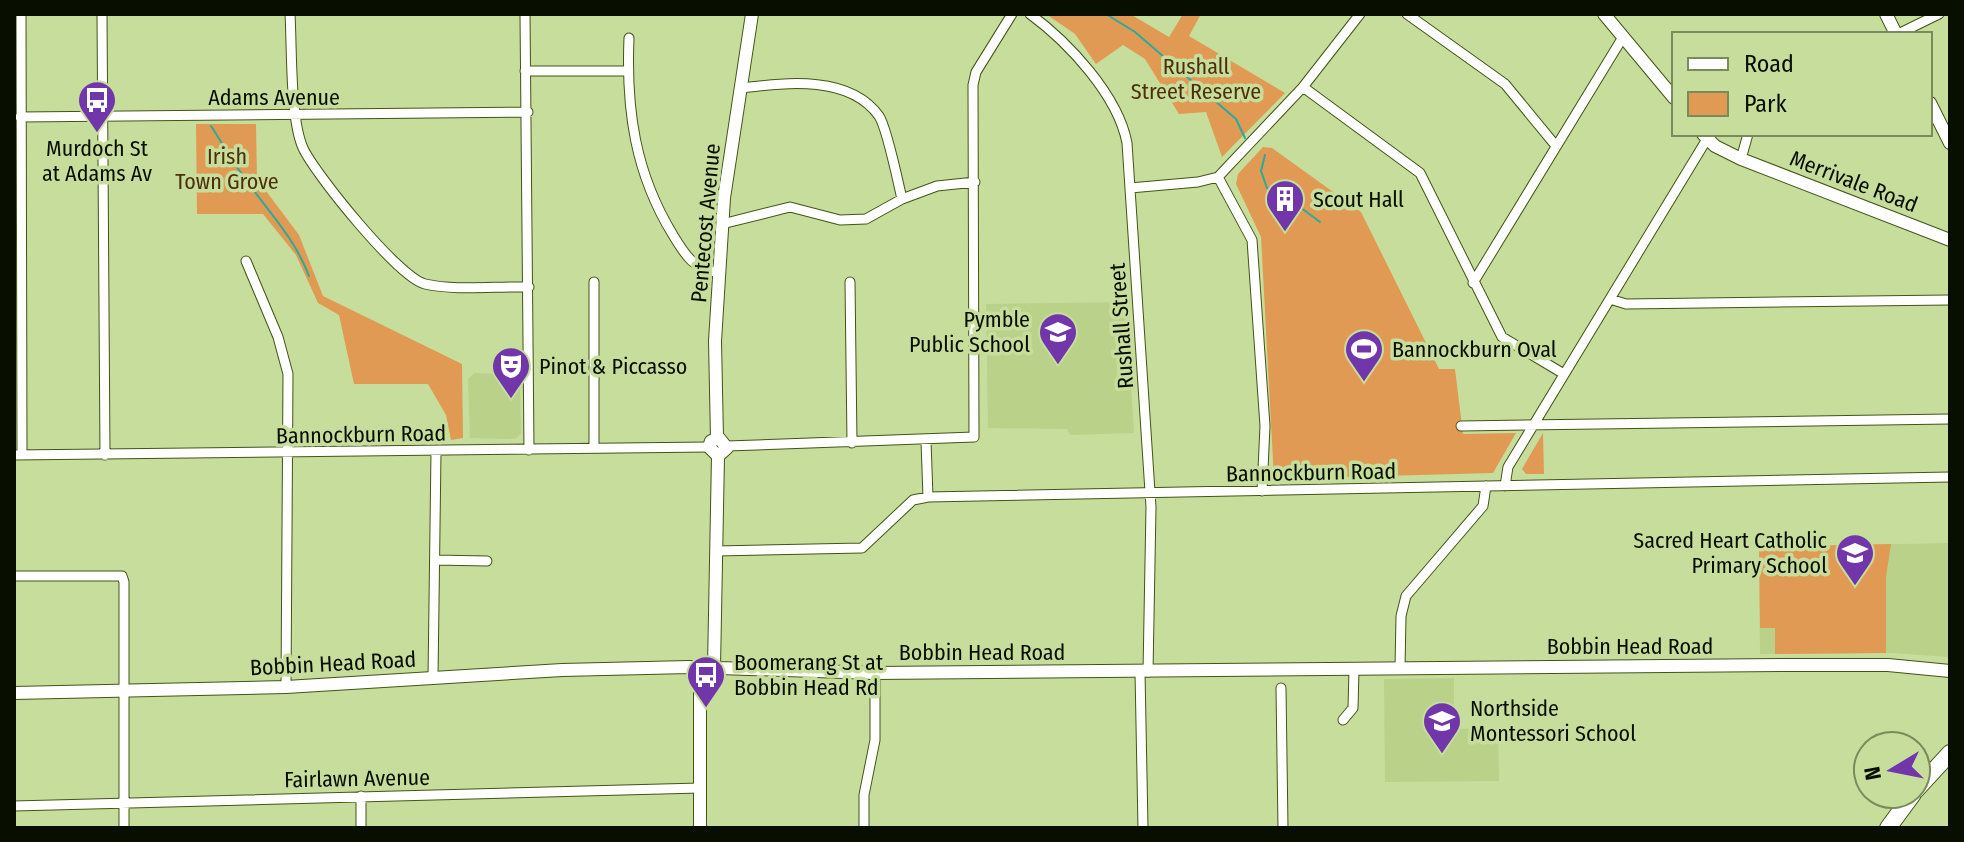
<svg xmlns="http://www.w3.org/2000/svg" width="1964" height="842" viewBox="0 0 1964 842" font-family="'Fira Sans Condensed',sans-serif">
  <rect width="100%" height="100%" fill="#c7dd9c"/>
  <path fill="#bad189" d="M1126 302 1134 433 1070 435 1067 429 988 428 986 304Z
    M474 373 520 375 521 434 515 439 470 438 468 379Z
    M1950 543V657L1891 653 1760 654 1759 547Z
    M1454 678V729L1498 728 1499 781 1385 782 1384 679Z"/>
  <path fill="#e19a53" d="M1046 14H1130L1169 37 1183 14H1201L1189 36 1285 93 1222 157 1206 112 1179 114 1145 59 1123 45 1096 64 1075 34Z
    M196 124H256L257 179 299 235 323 296 462 364 463 438 451 440 446 415 428 384H354L339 315 318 303 296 255 263 214H197Z
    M1263 147 1272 148 1361 212 1439 369H1455L1463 434 1516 433 1493 473 1274 479 1261 237 1236 184 1238 174Z
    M1543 433 1544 474H1526L1522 469Z
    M1891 544 1886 577V653L1775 654V628H1760L1759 547Z"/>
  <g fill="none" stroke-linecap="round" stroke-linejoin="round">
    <path stroke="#28ab9c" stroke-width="2" d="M1106 14 1135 32 1236 119 1245 138
      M211 126C221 141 230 158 241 173 265 208 294 236 309 276
      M1265 155 1261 171 1267 188 1284 195 1320 222"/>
    <defs>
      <path id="street" d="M21 14 22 455
        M102 14 105 455
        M290 14C292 48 290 119 303 148 315 174 399 278 425 284 456 291 496 286 529 287
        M525 14 529 450
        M1030 14C1068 42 1118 95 1127 143L1151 507 1148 672
        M1407 14 1505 84 1556 146
        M1898 34 1939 14
        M629 38C626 110 635 173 673 235 685 255 695 271 719 272
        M525 71H627
        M1303 87 1420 173 1502 337 1564 374
        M741 88C784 83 849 74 879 116 887 128 898 182 902 199
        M20 117 528 112
        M1741 159 1748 134
        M1218 177 1252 240 1265 426 1262 491
        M1130 188 1198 182 1218 177 1303 87 1360 14
        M722 224 790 207 840 220 866 219 902 199 937 186 975 182
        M246 261 278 337 288 374 286 687
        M594 282V448
        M850 282 852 443
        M1473 283 1623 37
        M1610 299 1626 304 1950 300
        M1461 426 1950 419
        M926 441 928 497
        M727 446 974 437 973 85 976 72 1012 14
        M14 455 709 447
        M1505 486 1508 467 1707 139
        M716 551 862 548 913 500 928 497 1950 477
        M435 560 487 561
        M14 576H122L124 582V828
        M1400 668 1401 616 1406 596 1483 506 1486 486
        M1140 672 1143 828
        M433 678 436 452
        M1281 688 1283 828
        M1343 720 1353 708 1354 669
        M361 796V828
        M14 806 700 788
        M864 828V795L875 740V673"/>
      <path id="secondary" d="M1604 14 1674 98
        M1886 14 1896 34
        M1930 103 1950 143
        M1703 134 1715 146 1741 159 1950 240
        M717 438 715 341 724 198 752 14
        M700 667V828
        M714 667 718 456 709 447 711 441 719 438 727 448 718 456
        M14 693 286 687 562 670 689 667 875 673 1781 665H1888L1950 671"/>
      <path id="highway" d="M1916 790 1950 753
        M1888 828 1913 794"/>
    </defs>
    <use href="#street" stroke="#435416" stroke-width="11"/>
    <use href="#secondary" stroke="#435416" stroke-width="14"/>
    <use href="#highway" stroke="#435416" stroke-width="18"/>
    <use href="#street" stroke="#fff" stroke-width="9"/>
    <use href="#secondary" stroke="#fff" stroke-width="12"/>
    <use href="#highway" stroke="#fff" stroke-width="16"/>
  </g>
  <defs>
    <symbol id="bus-pin" viewBox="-11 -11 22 30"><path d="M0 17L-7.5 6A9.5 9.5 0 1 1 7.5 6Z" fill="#7236ab" stroke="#c7dd9c"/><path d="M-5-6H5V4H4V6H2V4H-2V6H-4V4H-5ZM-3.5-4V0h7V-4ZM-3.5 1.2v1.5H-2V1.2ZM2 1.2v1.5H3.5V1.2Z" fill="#fff"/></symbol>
    <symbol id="building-pin" viewBox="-11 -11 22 30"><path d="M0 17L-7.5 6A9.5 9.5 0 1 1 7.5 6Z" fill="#7236ab" stroke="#c7dd9c"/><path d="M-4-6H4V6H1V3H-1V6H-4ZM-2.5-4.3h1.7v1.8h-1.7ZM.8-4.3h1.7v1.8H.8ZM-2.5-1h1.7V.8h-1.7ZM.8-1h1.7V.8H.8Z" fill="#fff"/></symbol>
    <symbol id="school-pin" viewBox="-11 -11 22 30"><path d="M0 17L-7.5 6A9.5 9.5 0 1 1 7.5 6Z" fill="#7236ab" stroke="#c7dd9c"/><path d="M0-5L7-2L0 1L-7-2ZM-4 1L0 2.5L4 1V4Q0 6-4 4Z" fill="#fff"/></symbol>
    <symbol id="stadium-pin" viewBox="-11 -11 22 30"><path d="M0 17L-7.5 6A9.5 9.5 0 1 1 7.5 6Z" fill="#7236ab" stroke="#c7dd9c"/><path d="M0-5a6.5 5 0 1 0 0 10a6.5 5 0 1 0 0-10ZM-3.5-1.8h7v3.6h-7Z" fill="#fff"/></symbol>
    <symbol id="theatre-pin" viewBox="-11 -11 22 30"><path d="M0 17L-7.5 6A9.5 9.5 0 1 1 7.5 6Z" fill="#7236ab" stroke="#c7dd9c"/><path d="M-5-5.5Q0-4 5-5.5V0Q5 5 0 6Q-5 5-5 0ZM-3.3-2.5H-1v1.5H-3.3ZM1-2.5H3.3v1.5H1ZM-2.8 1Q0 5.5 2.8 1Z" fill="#fff"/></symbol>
  </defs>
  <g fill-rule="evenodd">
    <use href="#bus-pin" x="75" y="78" width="44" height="60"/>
    <use href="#building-pin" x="1263" y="177" width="44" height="60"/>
    <use href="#school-pin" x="1036" y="310" width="44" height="60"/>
    <use href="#stadium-pin" x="1342" y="327" width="44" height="60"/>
    <use href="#theatre-pin" x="489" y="344" width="44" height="60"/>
    <use href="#school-pin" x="1833" y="531" width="44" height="60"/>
    <use href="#bus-pin" x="684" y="653" width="44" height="60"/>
    <use href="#school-pin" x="1420" y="699" width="44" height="60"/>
  </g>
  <g text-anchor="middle" stroke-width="7" stroke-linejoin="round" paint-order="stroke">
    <g font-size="22" fill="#4e2e0b" stroke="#c7dd9c">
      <text x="1196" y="74">Rushall<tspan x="1196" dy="25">Street Reserve</tspan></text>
      <text x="227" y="164">Irish<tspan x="227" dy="25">Town Grove</tspan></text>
    </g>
    <g font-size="22" fill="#080e00" stroke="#c7dd9c">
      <text x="274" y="105">Adams Avenue</text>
      <text transform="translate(1854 181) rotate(21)" y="8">Merrivale Road</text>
      <text transform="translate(705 223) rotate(-85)" y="8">Pentecost Avenue</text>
      <text transform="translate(1121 326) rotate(-94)" y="8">Rushall Street</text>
      <text transform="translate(361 434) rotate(-1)" y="8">Bannockburn Road</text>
      <text transform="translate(1311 472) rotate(-1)" y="8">Bannockburn Road</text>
      <text x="1630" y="654">Bobbin Head Road</text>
      <text x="982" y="660">Bobbin Head Road</text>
      <text transform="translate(333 663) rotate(-3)" y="8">Bobbin Head Road</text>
      <text transform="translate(357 778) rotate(-1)" y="8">Fairlawn Avenue</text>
    </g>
    <g font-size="22" fill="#080e00" stroke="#c7dd9c" text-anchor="start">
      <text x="97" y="156" text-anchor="middle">Murdoch St<tspan x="97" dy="25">at Adams Av</tspan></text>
      <text x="1313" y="207">Scout Hall</text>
      <text x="1030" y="327" text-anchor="end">Pymble<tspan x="1030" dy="25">Public School</tspan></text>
      <text x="1392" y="357">Bannockburn Oval</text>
      <text x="539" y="374">Pinot &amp; Piccasso</text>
      <text x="1827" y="548" text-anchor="end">Sacred Heart Catholic<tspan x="1827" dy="25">Primary School</tspan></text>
      <text x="734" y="670">Boomerang St at<tspan x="734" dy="25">Bobbin Head Rd</tspan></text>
      <text x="1470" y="716">Northside<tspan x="1470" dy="25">Montessori School</tspan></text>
    </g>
  </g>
  <rect width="1964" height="842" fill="none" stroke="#080e00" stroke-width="32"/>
  <rect x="1672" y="32" width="260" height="104" fill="#c7dd9c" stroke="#7b8a5e" stroke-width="2"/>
  <rect x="1688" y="58" width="40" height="12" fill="#ffffff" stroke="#7b8a5e" stroke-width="2"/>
  <text x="1744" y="72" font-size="24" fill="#080e00">Road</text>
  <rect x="1688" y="92" width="40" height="24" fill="#e19a53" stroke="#7b8a5e" stroke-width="2"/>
  <text x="1744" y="112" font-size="24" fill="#080e00">Park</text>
  <g transform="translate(1892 770) rotate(260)"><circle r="38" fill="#c7dd9c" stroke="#7b8a5e" stroke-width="2"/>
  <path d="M0-6L14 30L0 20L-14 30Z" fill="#7236ab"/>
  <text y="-12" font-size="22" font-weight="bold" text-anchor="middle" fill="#080e00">N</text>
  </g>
</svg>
